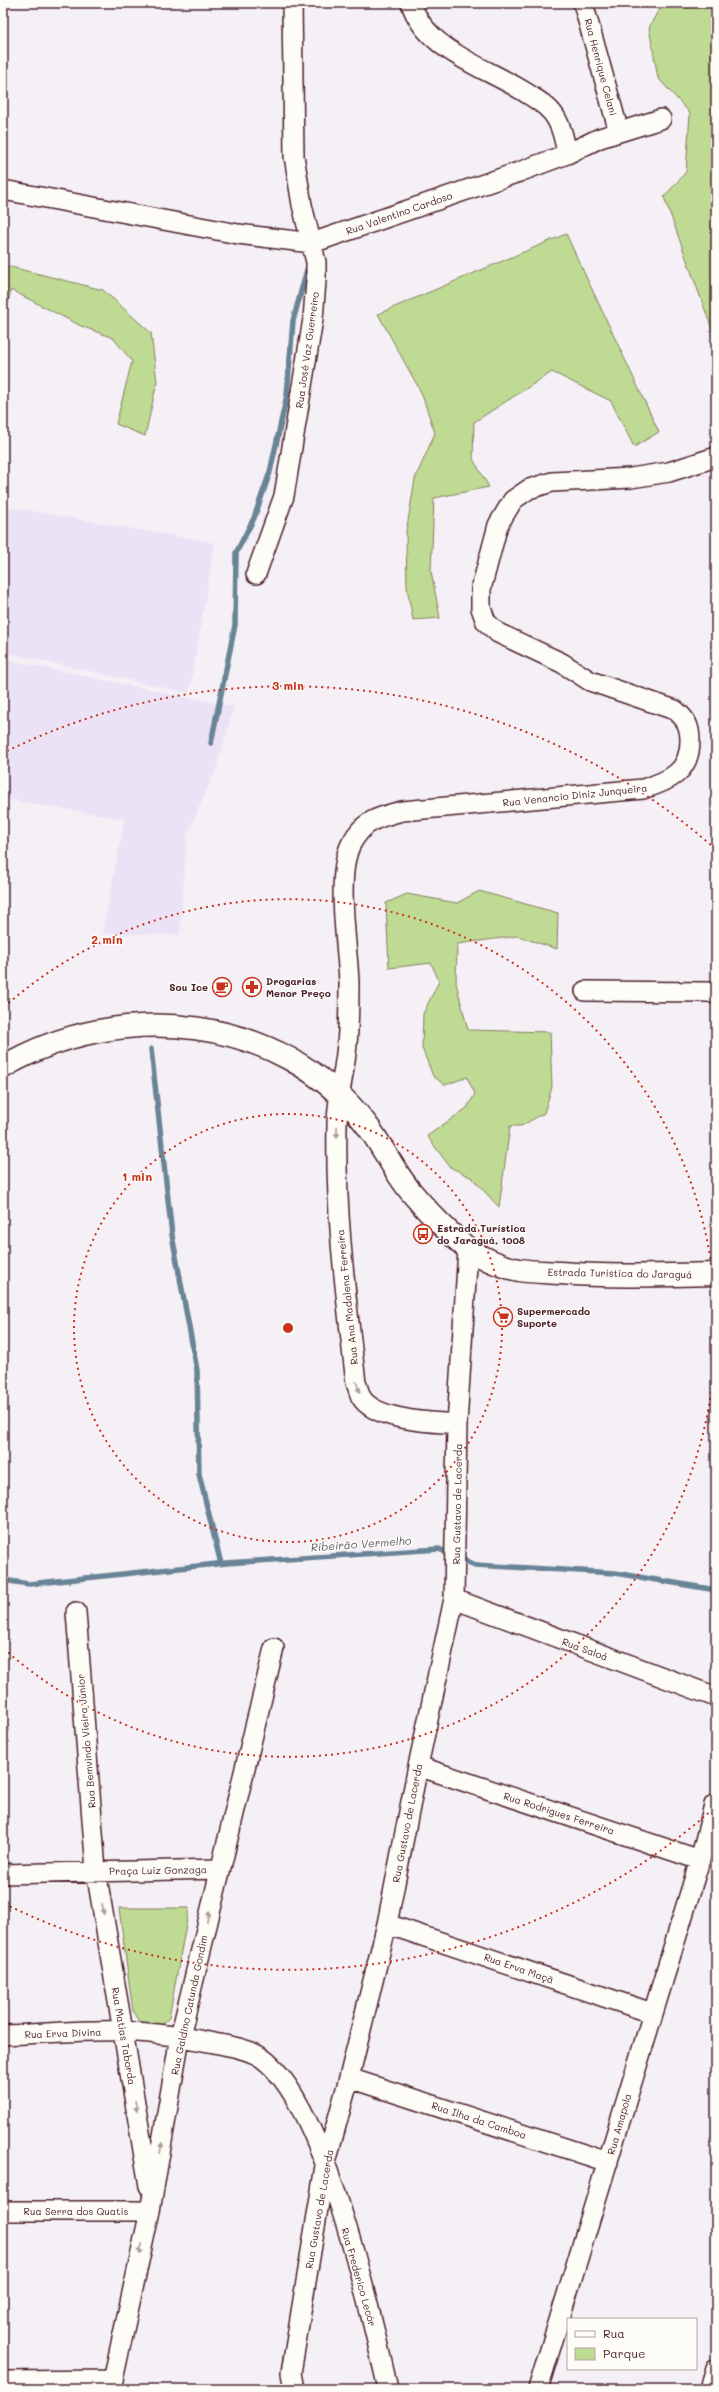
<svg xmlns="http://www.w3.org/2000/svg" width="719" height="2392" viewBox="0 0 719 2392" font-family="Mali,sans-serif">
  <rect width="100%" height="100%" fill="#f5f0f6"/>
  <filter id="ink" filterUnits="userSpaceOnUse"><feTurbulence type="fractalNoise" baseFrequency=".025" numOctaves="2"/><feDisplacementMap in="SourceGraphic" scale="8" xChannelSelector="R" yChannelSelector="G"/><feConvolveMatrix kernelMatrix="1 2 1 2 8 2 1 2 1" color-interpolation-filters="sRGB"/></filter>
  <g filter="url(#ink)">
    <path fill="#ebe2f5" d="M3 506 215 543 189 693 3 652Z
      M3 659 234 707 217 766 187 835 180 935 102 933 125 819 3 799Z"/>
    <path fill="#bfdb93" stroke="#847d5f" d="M662 3H716V340L664 197 686 172 690 113 658 78 649 28Z
      M566 234 659 432 634 447 611 401 552 372 474 422 473 459 489 487 434 498 431 571 440 618 413 620 407 588 406 533 415 479 435 433 421 392 378 314Z
      M3 265 103 290 151 333 157 382 145 436 116 424 132 361 113 338 81 326 11 290 3 322Z
      M479 891 558 913 557 949 517 936 457 944 456 983 468 1030 550 1032 552 1087 544 1113 521 1126H510L499 1207 472 1178 450 1167 427 1136 467 1108 475 1094 467 1077 445 1085 433 1076 422 1048 423 1014 439 981 431 963 389 968 386 903 407 894 457 903Z
      M119 1908H189L169 2018 162 2025 151 2028 140 2023 133 2012Z"/>
    <g fill="none" stroke-linecap="round" stroke-linejoin="round">
      <path stroke="#698496" stroke-width="5.5" d="M211 743 235 625 236 553 254 518 270 472 287 395 293 321 308 266
        M151 1049 172 1235 197 1370 199 1474 221 1564
        M3 1580 29 1584 226 1563 439 1549 475 1565 615 1573 716 1590"/>
      <defs>
        <path id="minor" d="M411 3C426 52 489 68 528 94 539 101 551 108 557 120 563 131 565 142 567 154
          M583 3 619 132
          M3 190 238 234 312 243 519 172 567 154 600 138 661 119
          M256 574 284 496 313 319 316 281V262L302 205 294 156 292 3
          M585 991 709 992 716 994
          M457 1424C433 1422 375 1421 361 1397 359 1393 358 1387 356 1383 346 1297 335 1212 337 1125 337 1098 345 1071 347 1044 349 1024 349 1003 349 983 348 948 335 875 351 844 363 821 378 817 402 811L643 789C669 781 690 772 690 741 690 726 686 719 675 710L590 681 562 663 498 633 486 622 481 608V589L498 525 513 500 529 489 552 482 631 478 669 472 716 457
          M454 1599 716 1697
          M76 1612 96 1871 149 2186
          M418 1766 700 1860
          M3 1874 219 1869
          M387 1924 652 2013
          M3 2035C43 2034 85 2029 125 2031 155 2033 185 2037 214 2043 229 2046 250 2049 262 2058 324 2102 371 2313 388 2389
          M349 2078 608 2162
          M3 2211H150
          M3 2381 112 2380
          M111 2389 150 2211 180 2037 274 1648
          M294 2389 291 2373 325 2166 349 2078 387 1924 418 1766 454 1599 457 1424 468 1249
          M538 2389 700 1860 714 1805
          M710 2389 716 2369"/>
        <path id="secondary" d="M3 1067C120 998 281 1014 366 1124 383 1146 394 1172 412 1193 423 1206 436 1220 448 1231 455 1237 462 1245 470 1250 485 1259 502 1267 519 1270 533 1272 547 1272 560 1273 612 1277 664 1275 716 1274"/>
      </defs>
      <use href="#minor" stroke="#4a1f2b" stroke-width="22"/>
      <use href="#secondary" stroke="#4a1f2b" stroke-width="25"/>
      <use href="#minor" stroke="#fdfcf7" stroke-width="19"/>
      <use href="#secondary" stroke="#fdfcf7" stroke-width="22"/>
    </g>
    <defs><path id="oneway-solid" d="M-6-.8H1V-3.2L6.5 0L1 3.2V.8H-6Z"/></defs>
    <g fill="#ac999b">
      <use href="#oneway-solid" transform="translate(337 1132) rotate(90)"/>
      <use href="#oneway-solid" transform="translate(358 1387) rotate(72)"/>
      <use href="#oneway-solid" transform="translate(103 1909) rotate(81)"/>
      <use href="#oneway-solid" transform="translate(208 1917) rotate(-77)"/>
      <use href="#oneway-solid" transform="translate(136 2106) rotate(80)"/>
      <use href="#oneway-solid" transform="translate(161 2148) rotate(-80)"/>
      <use href="#oneway-solid" transform="translate(141 2249) rotate(103)"/>
    </g>
  </g>
  <g fill="none" stroke="#c8321e" stroke-width="2" stroke-dasharray="2 4">
    <circle cx="288" cy="1328" r="214"/>
    <path d="M716 1332A428 428 0 0 1 4 1649M4 1007A428 428 0 0 1 716 1324"/>
    <path d="M713 1809A642 642 0 0 1 7 1905M7 751A642 642 0 0 1 713 847"/>
  </g>
  <defs>
    <symbol id="cafe-ring" viewBox="-11 -11 22 22"><circle r="9.5" fill="#fdfcf7" stroke="#c8321e" stroke-width="1.5"/><path d="M-5.5-4.5H6V0H3Q3 3.5 0 3.5H-2.5Q-5.5 3.5-5.5 0ZM3-3.2v2h1.7v-2ZM-6 4.5H4V6H-6Z" fill="#c8321e"/></symbol>
    <symbol id="pharmacy-ring" viewBox="-11 -11 22 22"><circle r="9.5" fill="#fdfcf7" stroke="#c8321e" stroke-width="1.5"/><path d="M-2-6h4v4h4v4h-4v4h-4v-4h-4v-4h4Z" fill="#c8321e"/></symbol>
    <symbol id="bus-ring" viewBox="-11 -11 22 22"><circle r="9.5" fill="#fdfcf7" stroke="#c8321e" stroke-width="1.5"/><path d="M-5-6H5V4H4V6H2V4H-2V6H-4V4H-5ZM-3.5-4V0h7V-4ZM-3.5 1.2v1.5H-2V1.2ZM2 1.2v1.5H3.5V1.2Z" fill="#c8321e"/></symbol>
    <symbol id="supermarket-ring" viewBox="-11 -11 22 22"><circle r="9.5" fill="#fdfcf7" stroke="#c8321e" stroke-width="1.5"/><path d="M-6-5.5h2.5l.6 2H6L4.5 2H-2.5L-4.4-4H-6ZM-1.5 3.2a1.3 1.3 0 1 0 .1 0ZM3 3.2a1.3 1.3 0 1 0 .1 0Z" fill="#c8321e"/></symbol>
  </defs>
  <g fill-rule="evenodd">
    <use href="#cafe-ring" x="211" y="976" width="22" height="22"/>
    <use href="#pharmacy-ring" x="241" y="976" width="22" height="22"/>
    <use href="#bus-ring" x="412" y="1223" width="22" height="22"/>
    <use href="#supermarket-ring" x="492" y="1306" width="22" height="22"/>
  </g>
  <g text-anchor="middle" stroke-width="3" stroke-linejoin="round" paint-order="stroke">
    <g font-size="10" fill="#4a1f2b" stroke="#fdfcf7">
      <text transform="translate(601 67) rotate(75)" y="4">Rua Henrique Celani</text>
      <text transform="translate(399 213) rotate(-19)" y="4">Rua Valentino Cardoso</text>
      <text transform="translate(307 350) rotate(-82)" y="4">Rua José Vaz Guerreiro</text>
      <text transform="translate(575 795) rotate(-6)" y="4">Rua Venancio Diniz Junqueira</text>
      <text transform="translate(620 1273) rotate(1)" y="4">Estrada Turística do Jaraguá</text>
      <text transform="translate(347 1297) rotate(-96)" y="4">Rua Ana Madalena Ferreira</text>
      <text transform="translate(457 1504) rotate(-89)" y="4">Rua Gustavo de Lacerda</text>
      <text transform="translate(585 1649) rotate(20)" y="4">Rua Saloá</text>
      <text transform="translate(86 1741) rotate(-95)" y="4">Rua Bemvindo Vieira Júnior</text>
      <text transform="translate(559 1813) rotate(18)" y="4">Rua Rodrigues Ferreira</text>
      <text transform="translate(407 1823) rotate(-79)" y="4">Rua Gustavo de Lacerda</text>
      <text transform="translate(158 1870) rotate(-1)" y="4">Praça Luiz Gonzaga</text>
      <text transform="translate(519 1968) rotate(19)" y="4">Rua Erva Maçã</text>
      <text transform="translate(189 2005) rotate(-78)" y="4">Rua Galdino Catunda Gondim</text>
      <text transform="translate(63 2033) rotate(-2)" y="4">Rua Erva Divina</text>
      <text transform="translate(124 2036) rotate(80)" y="4">Rua Matias Taborda</text>
      <text transform="translate(479 2120) rotate(18)" y="4">Rua Ilha da Camboa</text>
      <text transform="translate(619 2124) rotate(-74)" y="4">Rua Amapola</text>
      <text transform="translate(319 2209) rotate(-80)" y="4">Rua Gustavo de Lacerda</text>
      <text x="76" y="2215">Rua Serra dos Quatis</text>
      <text transform="translate(359 2277) rotate(74)" y="4">Rua Frederico Lecór</text>
    </g>
    <g font-size="10" font-weight="bold" fill="#4a1f2b" stroke="#fdfcf7" text-anchor="start">
      <text x="266" y="985">Drogarias<tspan x="266" dy="12">Menor Preço</tspan></text>
      <text x="208" y="991" text-anchor="end">Sou Ice</text>
      <text x="437" y="1232">Estrada Turística<tspan x="437" dy="12">do Jaraguá, 1008</tspan></text>
      <text x="517" y="1315">Supermercado<tspan x="517" dy="12">Suporte</tspan></text>
    </g>
    <g font-size="11" font-style="italic" fill="#5c5a69" stroke="#fdfcf7">
      <text transform="translate(361 1544) rotate(-4)" y="4">Ribeirão Vermelho</text>
    </g>
  </g>
  <circle cx="288" cy="1328" r="6" fill="#c8321e" stroke="#fdfcf7" stroke-width="2"/>
  <g font-size="12" text-anchor="middle" font-weight="bold" fill="#c8321e" stroke="#fdfcf7" stroke-width="3" stroke-linejoin="round" paint-order="stroke">
    <text x="288" y="690">3 min</text>
    <text x="107" y="944">2 min</text>
    <text x="137" y="1181">1 min</text>
  </g>
  <rect width="719" height="2392" fill="none" stroke="#fdfcf7" stroke-width="16"/>
  <rect x="8" y="8" width="703" height="2376" fill="none" stroke="#4a1f2b" stroke-width="1.5" filter="url(#ink)"/>
  <rect x="567" y="2318" width="130" height="52" fill="#fdfcf7" stroke="#b5a4a5"/>
  <rect x="575" y="2331" width="20" height="6" fill="#fdfcf7" stroke="#b5a4a5"/>
  <text x="603" y="2338" font-size="12" fill="#4a1f2b">Rua</text>
  <rect x="575" y="2348" width="20" height="12" fill="#bfdb93" stroke="#b5a4a5"/>
  <text x="603" y="2358" font-size="12" fill="#4a1f2b">Parque</text>
</svg>
